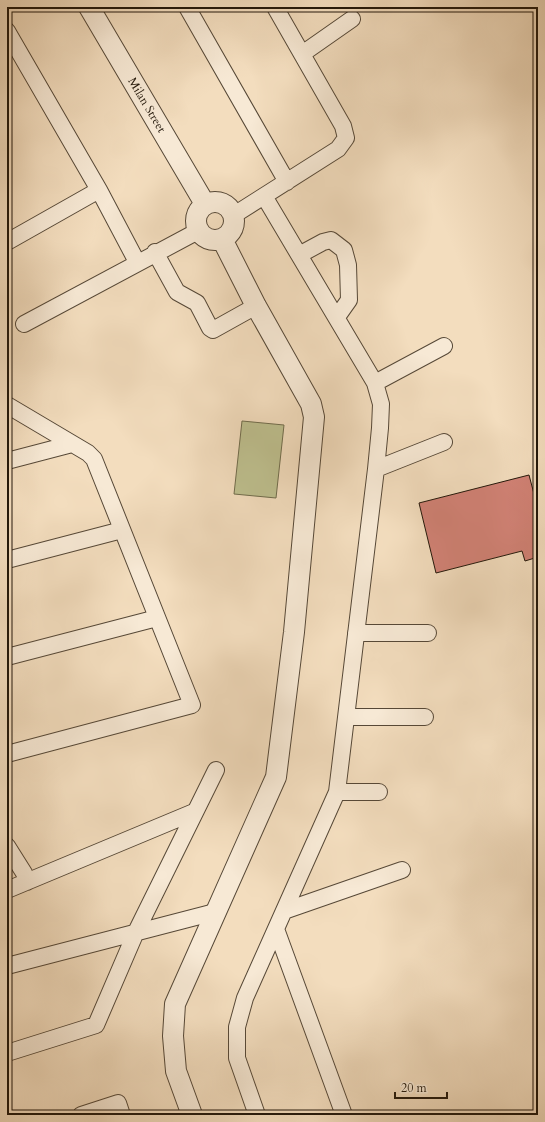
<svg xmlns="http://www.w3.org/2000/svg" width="545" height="1122" viewBox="0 0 545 1122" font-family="Cardo,serif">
  <rect width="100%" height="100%" fill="#f3ddbe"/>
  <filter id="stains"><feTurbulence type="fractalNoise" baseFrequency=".005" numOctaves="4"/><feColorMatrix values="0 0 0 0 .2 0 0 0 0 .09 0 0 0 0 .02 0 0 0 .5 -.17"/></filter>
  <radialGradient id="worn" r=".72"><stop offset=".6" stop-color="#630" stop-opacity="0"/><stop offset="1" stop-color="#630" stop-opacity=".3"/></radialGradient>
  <path fill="#bec08f" stroke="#706c4c" d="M242 421 284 425 276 498 234 494Z"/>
  <path fill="#d28276" stroke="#22170a" d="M529 475 538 509V557L525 561 522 551 436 573 419 503Z"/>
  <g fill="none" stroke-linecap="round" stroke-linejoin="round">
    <defs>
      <path id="minor" d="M187 7 287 182
        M7 31 99 190 137 262
        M302 54 352 19
        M234 215 338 149 346 138 343 126 275 7
        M7 242 99 190
        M155 252 177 292 197 303 210 328 213 330 256 306
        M299 255 323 242 331 240 344 250 348 265 349 300 337 317
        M24 324 198 231
        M375 383 444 346
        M7 405 88 453 94 459 192 705 7 754
        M7 461 72 444
        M376 469 444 442
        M7 560 122 530
        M356 633H428
        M7 657 157 618
        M347 717H425
        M337 792H379
        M7 846 24 873 27 882
        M7 890 194 812
        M284 911 402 870
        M276 929 344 1115
        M7 966 215 912
        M7 1053 96 1025 136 932 216 770
        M81 1115 118 1103 122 1115
        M257 1115 237 1058V1027L245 998 337 792 376 469 380 428 381 404 375 383 264 196"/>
      <path id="tertiary" d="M89 7 205 204
        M196 221a19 19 0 1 1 38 0a19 19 0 1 1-38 0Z
        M192 1115 176 1071 173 1036 175 1004 276 777 294 632 314 417 311 404 256 306 222 239"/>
    </defs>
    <use href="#minor" stroke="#564837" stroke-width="18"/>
    <use href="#tertiary" stroke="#564837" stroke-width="22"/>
    <use href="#minor" stroke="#f7e9d5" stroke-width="16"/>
    <use href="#tertiary" stroke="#f7e9d5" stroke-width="20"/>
  </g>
  <g text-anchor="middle" stroke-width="4" stroke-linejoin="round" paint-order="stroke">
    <g font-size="12" fill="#22170a" stroke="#f7e9d5">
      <text transform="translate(147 105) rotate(59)" y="4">Milan Street</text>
    </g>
  </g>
  <rect width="545" height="1122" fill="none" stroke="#f3ddbe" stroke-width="24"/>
  <rect x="8" y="8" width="529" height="1106" fill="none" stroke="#22170a" stroke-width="2"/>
  <rect x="12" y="12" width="521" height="1098" fill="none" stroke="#22170a"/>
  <path d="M395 1092v6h52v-6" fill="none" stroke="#22170a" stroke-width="2"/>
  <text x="401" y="1092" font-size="12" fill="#22170a" stroke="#f7e9d5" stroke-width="3" paint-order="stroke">20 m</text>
  <rect width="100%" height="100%" filter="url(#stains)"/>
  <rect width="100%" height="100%" fill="url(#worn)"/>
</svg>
